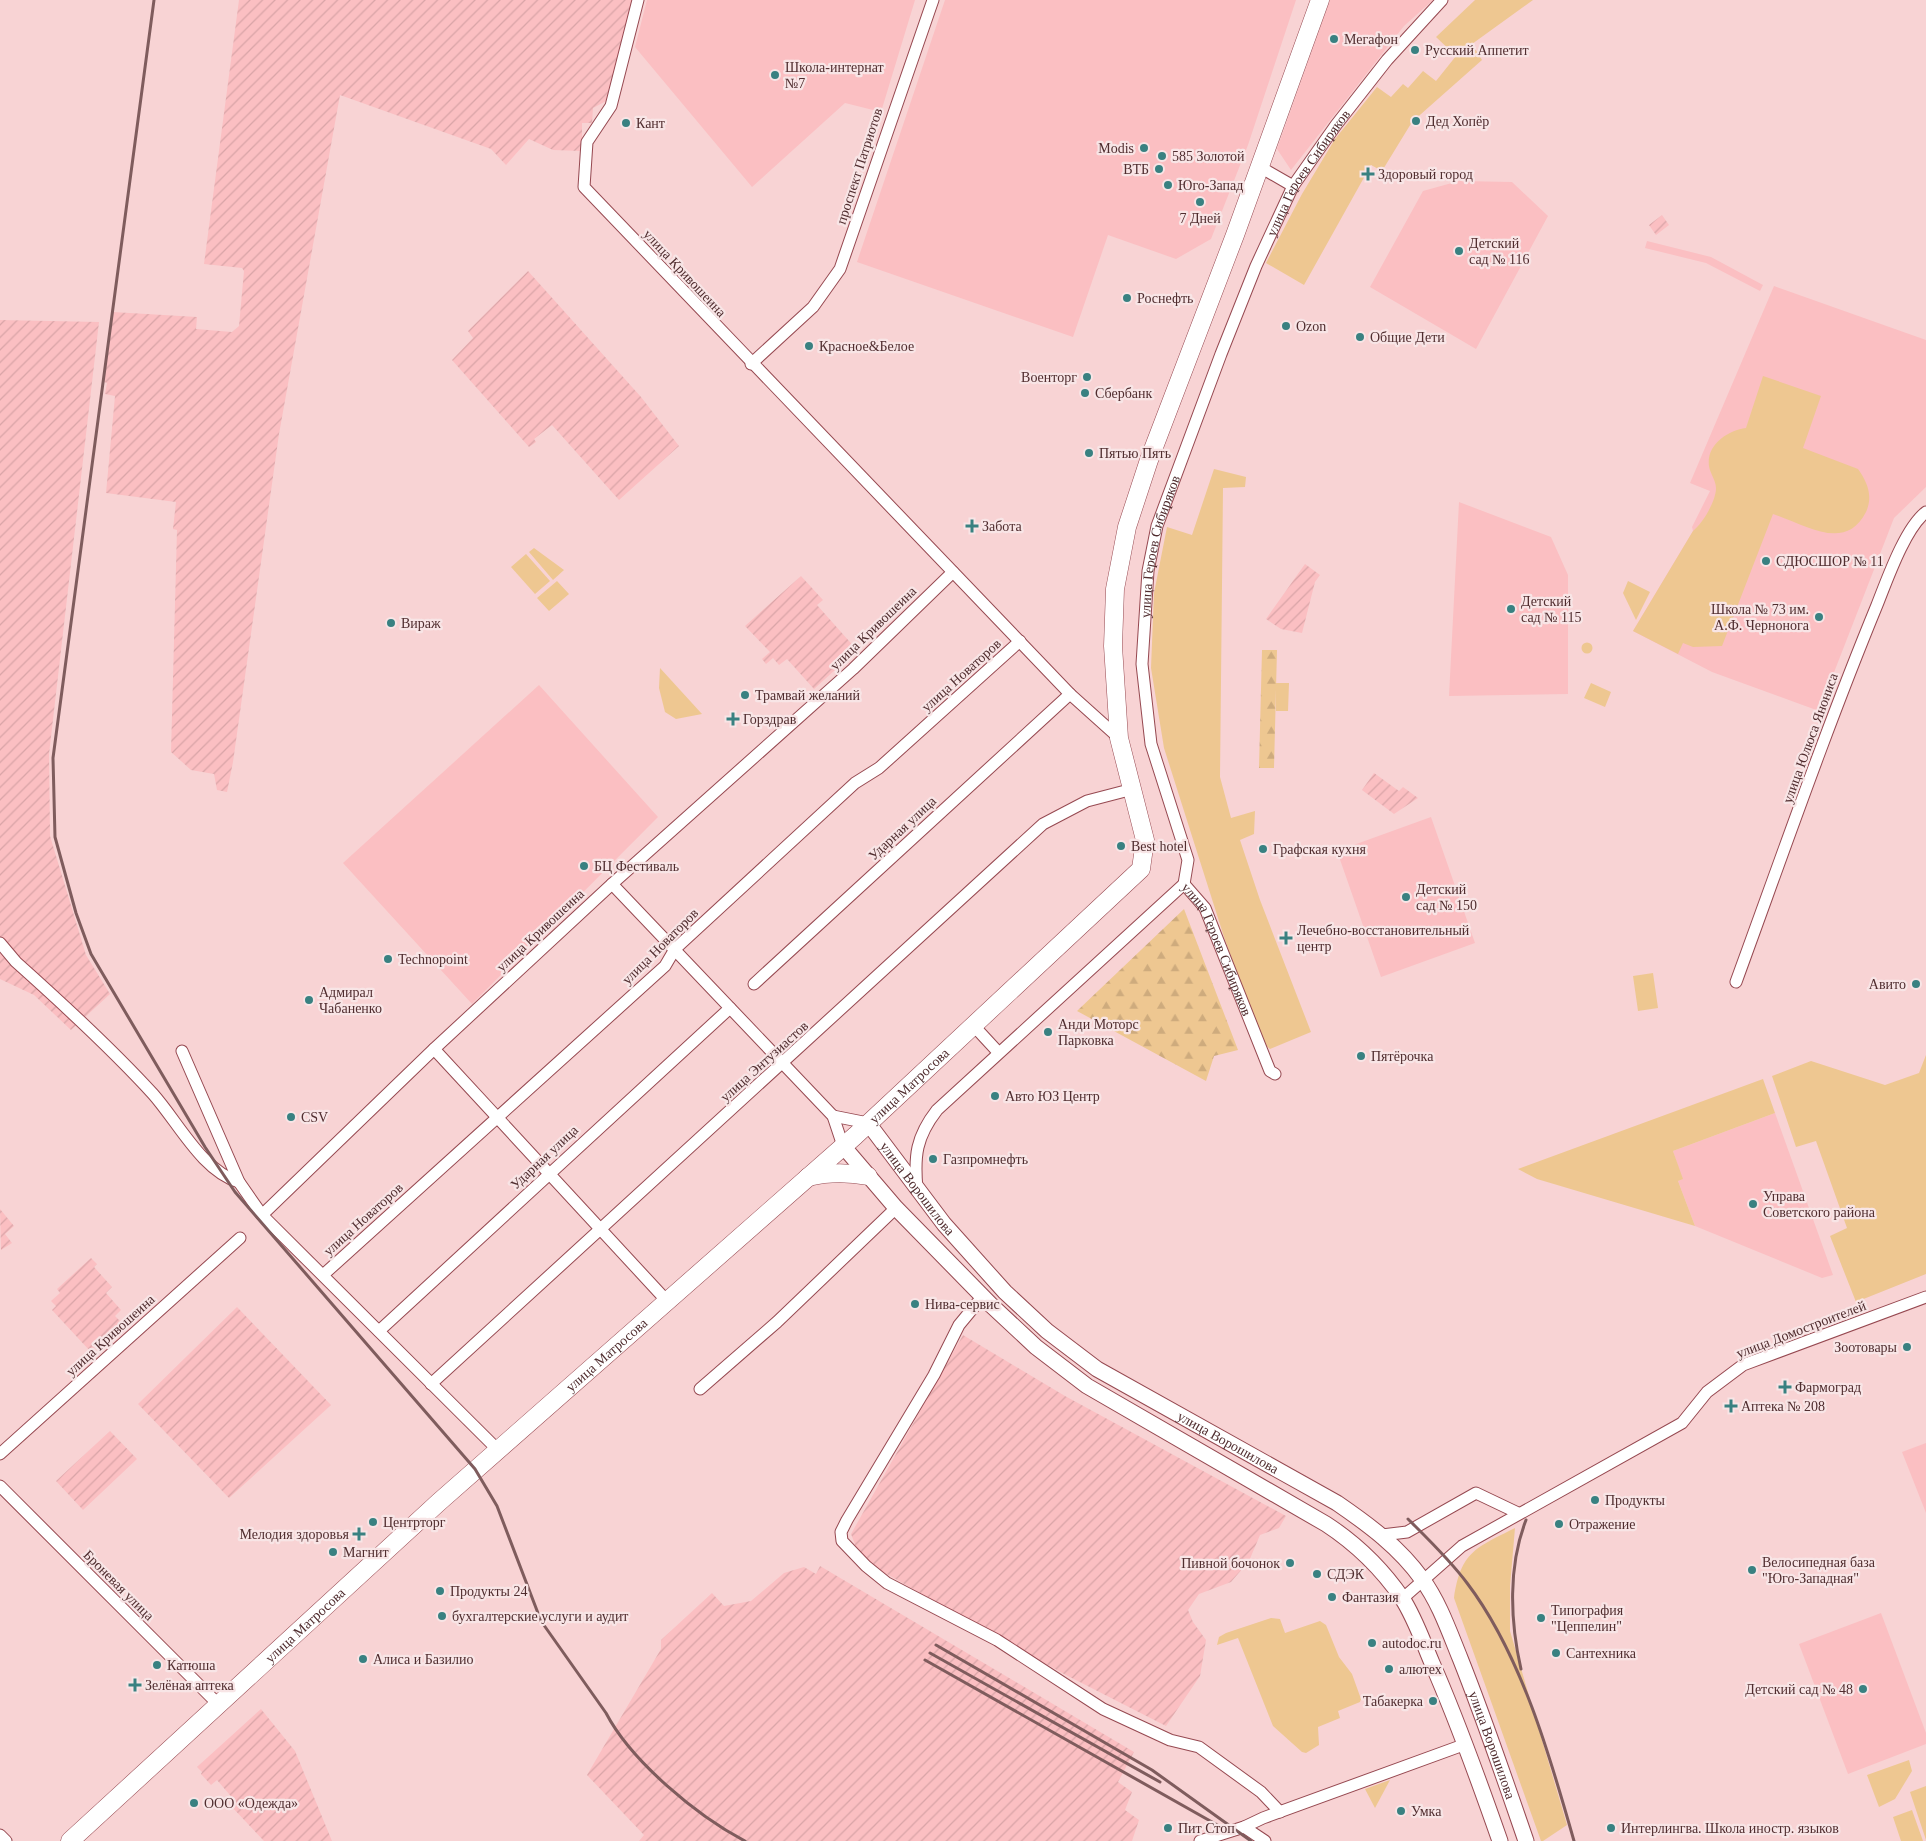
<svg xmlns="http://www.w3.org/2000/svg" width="1926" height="1841" viewBox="0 0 1926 1841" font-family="Georgia,serif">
  <defs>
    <pattern id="industrial-furrows" width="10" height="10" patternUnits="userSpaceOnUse" patternTransform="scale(1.25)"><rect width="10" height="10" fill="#fbbfc2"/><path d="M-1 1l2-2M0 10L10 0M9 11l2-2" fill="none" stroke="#d9a4a7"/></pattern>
    <pattern id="forest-firs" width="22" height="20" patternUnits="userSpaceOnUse" patternTransform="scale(1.25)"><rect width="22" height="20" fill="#eec791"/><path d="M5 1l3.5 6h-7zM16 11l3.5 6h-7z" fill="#ceab7d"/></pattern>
  </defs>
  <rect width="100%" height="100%" fill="#f8d3d4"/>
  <path fill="#fbbfc2" d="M647 0H915L881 112 845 103 752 187 635 47Z
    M945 0H1296L1248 145 1211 239 1176 259 1108 235 1073 337 857 262Z
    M1330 0H1433L1404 26 1291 170 1277 149Z
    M1459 181 1512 182 1548 216 1476 349 1370 287 1423 191Z
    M1647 241 1711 257 1763 285 1760 291 1706 263 1645 248Z
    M1774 286 1926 340V487L1894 518 1819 711 1712 672 1633 631 1693 531 1692 527 1710 491 1690 483Z
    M1459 502 1551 537 1568 575V694L1449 696Z
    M539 685 658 817 472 1004 343 863Z
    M1431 817 1475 943 1381 977 1337 851Z
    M1775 1113 1833 1275 1822 1278 1695 1226 1678 1181 1682 1179 1673 1151Z
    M1926 1443V1513L1902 1452Z
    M1881 1613 1926 1733V1744L1848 1774 1799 1644Z"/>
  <path fill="url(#industrial-furrows)" d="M239 0H632L608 100 593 108 592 123H582V151L553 150 529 139 506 165 491 149 340 95 279 434 233 762 227 792 217 790 214 774 191 770 171 752 177 530 173 529 176 502 106 493 115 396 105 394 107 383 104 382 113 312 197 317 196 329 232 332 239 326 244 271 242 268 204 264Z
    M1662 215 1669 225 1656 235 1649 225Z
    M528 271 641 397 679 446 619 500 552 425 534 439 536 442 529 447 452 360 473 338 468 331Z
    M0 320 99 322 49 754 50 836 86 955 110 994 71 1030 34 995 0 979Z
    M1305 564 1320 575 1315 582 1302 633 1281 629 1266 619Z
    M801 576 823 600 817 605 857 650 814 689 787 659 779 665 773 658 766 664 762 659 770 652 745 626Z
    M1374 773 1399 791 1403 787 1418 798 1394 814 1362 790Z
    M0 1209 14 1226 5 1234 12 1243 1 1250Z
    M91 1258 97 1264 94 1267 112 1287 106 1293 121 1310 115 1316 121 1322 90 1351 52 1310 56 1306 51 1301 60 1293 57 1289Z
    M237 1307 331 1405 229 1498 138 1404Z
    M963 1335 1065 1396 1286 1516 1279 1528 1260 1535 1249 1561 1231 1582 1199 1594 1188 1610 1193 1622 1206 1640 1200 1676 1166 1726 1064 1674 876 1568 856 1547 851 1534Z
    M110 1431 137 1459 83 1510 56 1481Z
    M820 1566 1134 1752 1118 1782 1132 1792 1125 1810 1139 1820 1132 1841H639L644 1835 587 1775 661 1649V1640L712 1593 724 1606 751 1601 784 1573 804 1567 816 1574Z
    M261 1709 295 1751 332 1841H264L231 1806 235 1801 217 1780 211 1785 201 1774 202 1772 197 1767Z"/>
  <path fill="url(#forest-firs)" d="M1262 650H1277L1274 768H1259Z
    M1184 909 1238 1050 1214 1056 1206 1081 1077 1011Z"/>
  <path fill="#eec791" d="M1475 0H1533L1472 44 1482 60 1412 122 1382 171 1371 165 1304 285 1266 263 1302 194 1335 139 1377 87 1391 97 1403 84 1408 88 1423 71 1436 81 1456 56 1436 37Z
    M1763 376 1821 396 1803 448 1858 469C1868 483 1873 497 1866 512 1845 553 1805 524 1773 514L1722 646 1693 647 1683 643 1678 654 1633 631 1693 531C1703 523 1716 501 1716 488 1716 481 1710 473 1709 466 1706 445 1728 430 1746 428Z
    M1214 469 1246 477 1245 487 1223 488 1220 777 1231 818 1255 811 1254 834 1240 840 1260 900 1311 1032 1270 1049 1263 1043 1225 940 1164 748 1151 668 1154 593 1167 527 1192 535Z
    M534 548 564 570 553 580 529 552Z
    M526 554 550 581 535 594 511 567Z
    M557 581 569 594 549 611 537 598Z
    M1628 581 1650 592 1636 620 1623 593Z
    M1581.5 648a5.5 5.5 0 1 1 11 0a5.5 5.5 0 1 1-11 0Z
    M660 668 702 714 676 719 665 712 659 688Z
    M1276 683H1289L1288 711H1276Z
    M1591 683 1611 692 1605 707 1584 698Z
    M1653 973 1658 1008 1638 1011 1633 976Z
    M1926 1055V1274L1856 1302 1830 1236 1847 1228 1816 1141 1796 1147 1772 1076 1811 1061 1885 1085 1919 1073Z
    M1763 1079 1775 1113 1673 1151 1683 1179 1678 1181 1695 1226 1537 1179 1518 1169Z
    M1515 1528 1510 1586V1631L1567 1825 1543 1841H1541L1454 1598C1461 1551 1476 1548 1515 1528Z
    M1271 1618 1280 1619 1285 1633 1320 1621 1326 1625 1339 1657 1352 1674 1361 1699 1360 1702 1338 1711 1340 1718 1318 1727 1319 1745 1306 1753 1302 1752 1273 1726 1238 1638 1217 1645 1219 1637 1226 1633Z
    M1909 1760 1912 1771 1895 1799 1879 1807 1867 1775Z
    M1390 1780 1375 1808 1365 1789Z
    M1926 1786V1840L1910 1792Z
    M1912 1810 1923 1841H1901L1893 1817Z"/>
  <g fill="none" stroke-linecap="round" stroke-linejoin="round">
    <defs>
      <g id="minor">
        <path d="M638 0 611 106 587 142 584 187 1070 694 1119 738"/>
        <path d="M1260 167 1293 186"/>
        <path d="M751 364 813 307 840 269 933 0"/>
        <path d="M612 884 833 1116 843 1146"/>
        <path id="s1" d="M1184 884 1188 860 1151 744 1142 664 1148 571 1157 526 1221 354 1256 266 1293 186 1336 125 1387 60 1442 0"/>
        <path id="s2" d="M1184 884 1205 908 1270 1071 1275 1074"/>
        <path d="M0 943 16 962C63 1004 110 1047 153 1094 178 1122 202 1171 239 1182"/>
        <path d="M1736 982C1782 856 1826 729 1877 605 1887 580 1905 528 1926 512"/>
        <path d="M754 984 1070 694"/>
        <path d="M974 1026 998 1052"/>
        <path d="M434 1049 666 1300"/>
        <path d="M182 1051 239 1182 262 1215 497 1449"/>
        <path d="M833 1116 868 1123"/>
        <path d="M917 1189C914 1156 916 1137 937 1110L1184 884"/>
        <path d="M262 1215 434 1049 612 884 853 669 953 572"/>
        <path d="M323 1275 665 966 675 949 855 783 879 768 1020 641"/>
        <path d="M983 1296 959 1325 934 1375 847 1520 841 1532 842 1541 866 1566 887 1583 997 1640 1103 1709 1170 1740 1199 1747 1261 1792 1280 1812"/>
        <path d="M379 1331 730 1008"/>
        <path d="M431 1384 1043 824 1087 801 1133 789"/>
        <path d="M700 1389 777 1322 896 1208"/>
        <path d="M0 1454 240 1238"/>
        <path d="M0 1486 218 1704"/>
        <path d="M1382 1535 1407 1532 1476 1493 1518 1513"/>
        <path d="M1402 1599 1462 1546 1682 1423 1707 1392 1743 1365 1926 1297"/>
        <path d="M1244 1827 1263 1818 1466 1744"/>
        <path d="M0 1835 6 1841"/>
        <path d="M1200 1841 1244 1827 1265 1841"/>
      </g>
      <g id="major">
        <path id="s3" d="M868 1123 944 1224 1005 1292 1047 1331 1097 1369 1337 1503C1369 1525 1399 1547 1422 1579 1439 1602 1449 1631 1460 1658 1484 1718 1505 1780 1526 1841"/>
        <path d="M843 1146 896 1208 991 1305 1036 1347 1087 1386 1326 1524C1355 1543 1382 1569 1402 1598 1415 1618 1423 1642 1432 1663 1458 1722 1479 1781 1500 1841"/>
      </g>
      <g id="highway">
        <path d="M808 1177C829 1172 847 1172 868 1176"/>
        <path id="s4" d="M70 1841 439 1502 855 1136 1141 869 1145 840 1119 738 1113 646 1115 589 1127 527 1149 460 1235 235 1320 0"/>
      </g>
    </defs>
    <use href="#minor" stroke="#964951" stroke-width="13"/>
    <use href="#major" stroke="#964951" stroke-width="17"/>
    <use href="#highway" stroke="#964951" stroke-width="19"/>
    <use href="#minor" stroke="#fff" stroke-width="11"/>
    <use href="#major" stroke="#fff" stroke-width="15"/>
    <use href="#highway" stroke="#fff" stroke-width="18"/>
    <path stroke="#7f5c5d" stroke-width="3" d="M154 0 53 758 55 837 76 913 91 954 205 1147 235 1192 475 1469 497 1506 541 1621 606 1713C631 1761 697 1816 745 1841
      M1408 1519C1428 1539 1450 1560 1467 1583 1521 1654 1550 1756 1574 1841
      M936 1645 1152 1770 1251 1841
      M930 1653 1160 1782
      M925 1660 1228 1831
      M1521 1669C1510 1621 1508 1566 1526 1520"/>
  </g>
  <g fill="#398181" stroke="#f8e5e6" stroke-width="2">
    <circle cx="1334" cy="39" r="5"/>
    <circle cx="1415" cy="50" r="5"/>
    <circle cx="775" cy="75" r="5"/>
    <circle cx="1416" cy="121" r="5"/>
    <circle cx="626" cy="123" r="5"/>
    <circle cx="1144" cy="148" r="5"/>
    <circle cx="1162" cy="156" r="5"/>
    <circle cx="1159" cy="169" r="5"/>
    <path d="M1365.5 166.5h5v5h5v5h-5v5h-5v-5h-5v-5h5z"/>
    <circle cx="1168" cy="185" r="5"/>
    <circle cx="1200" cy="202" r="5"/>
    <circle cx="1459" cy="251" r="5"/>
    <circle cx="1127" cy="298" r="5"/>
    <circle cx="1286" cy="326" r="5"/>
    <circle cx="1360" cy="337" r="5"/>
    <circle cx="809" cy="346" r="5"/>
    <circle cx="1087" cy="377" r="5"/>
    <circle cx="1085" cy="393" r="5"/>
    <circle cx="1089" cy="453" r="5"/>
    <path d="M969.5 518.5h5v5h5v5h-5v5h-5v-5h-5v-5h5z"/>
    <circle cx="1766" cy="561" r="5"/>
    <circle cx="1511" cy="609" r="5"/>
    <circle cx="1819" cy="617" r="5"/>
    <circle cx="391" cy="623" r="5"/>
    <circle cx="745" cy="695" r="5"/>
    <path d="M730.5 711.5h5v5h5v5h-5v5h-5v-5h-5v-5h5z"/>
    <circle cx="1121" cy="846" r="5"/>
    <circle cx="1263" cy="849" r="5"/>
    <circle cx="584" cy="866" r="5"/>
    <circle cx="1406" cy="897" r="5"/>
    <path d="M1283.5 930.5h5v5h5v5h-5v5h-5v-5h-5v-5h5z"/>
    <circle cx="388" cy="959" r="5"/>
    <circle cx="1916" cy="984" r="5"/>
    <circle cx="309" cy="1000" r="5"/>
    <circle cx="1048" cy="1032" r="5"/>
    <circle cx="1361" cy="1056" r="5"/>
    <circle cx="995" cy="1096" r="5"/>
    <circle cx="291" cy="1117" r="5"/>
    <circle cx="933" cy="1159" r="5"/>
    <circle cx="1753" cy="1204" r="5"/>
    <circle cx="915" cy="1304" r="5"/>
    <circle cx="1907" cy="1347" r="5"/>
    <path d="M1782.5 1379.5h5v5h5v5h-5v5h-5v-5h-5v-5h5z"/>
    <path d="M1728.5 1398.5h5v5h5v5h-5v5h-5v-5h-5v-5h5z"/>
    <circle cx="1595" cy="1500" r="5"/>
    <circle cx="373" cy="1522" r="5"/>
    <circle cx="1559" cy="1524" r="5"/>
    <path d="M356.5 1526.5h5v5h5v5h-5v5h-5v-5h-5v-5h5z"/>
    <circle cx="333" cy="1552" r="5"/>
    <circle cx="1290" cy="1563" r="5"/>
    <circle cx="1752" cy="1570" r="5"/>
    <circle cx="1317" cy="1574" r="5"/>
    <circle cx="440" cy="1591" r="5"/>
    <circle cx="1332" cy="1597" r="5"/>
    <circle cx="442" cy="1616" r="5"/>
    <circle cx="1541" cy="1618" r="5"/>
    <circle cx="1372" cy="1643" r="5"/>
    <circle cx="1556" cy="1653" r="5"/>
    <circle cx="363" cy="1659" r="5"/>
    <circle cx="157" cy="1665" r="5"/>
    <circle cx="1389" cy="1669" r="5"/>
    <path d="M132.5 1677.5h5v5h5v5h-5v5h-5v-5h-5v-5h5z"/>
    <circle cx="1863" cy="1689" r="5"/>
    <circle cx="1433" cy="1701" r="5"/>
    <circle cx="194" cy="1803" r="5"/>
    <circle cx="1401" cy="1811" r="5"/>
    <circle cx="1168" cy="1828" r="5"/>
    <circle cx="1611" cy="1828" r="5"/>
  </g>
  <g text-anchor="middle" stroke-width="4.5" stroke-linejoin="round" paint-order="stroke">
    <g font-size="14" fill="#502d2f" stroke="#f8e5e6" text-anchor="start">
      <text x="1344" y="44">Мегафон</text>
      <text x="1425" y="55">Русский Аппетит</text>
      <text x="785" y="72">Школа-интернат<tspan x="785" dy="16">№7</tspan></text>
      <text x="1426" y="126">Дед Хопёр</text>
      <text x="636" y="128">Кант</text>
      <text x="1134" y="153" text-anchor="end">Modis</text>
      <text x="1172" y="161">585 Золотой</text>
      <text x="1149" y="174" text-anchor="end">ВТБ</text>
      <text x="1378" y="179">Здоровый город</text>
      <text x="1178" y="190">Юго-Запад</text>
      <text x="1200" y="223" text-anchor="middle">7 Дней</text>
      <text x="1469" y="248">Детский<tspan x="1469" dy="16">сад № 116</tspan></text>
      <text x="1137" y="303">Роснефть</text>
      <text x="1296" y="331">Ozon</text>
      <text x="1370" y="342">Общие Дети</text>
      <text x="819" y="351">Красное&amp;Белое</text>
      <text x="1077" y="382" text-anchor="end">Военторг</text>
      <text x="1095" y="398">Сбербанк</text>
      <text x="1099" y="458">Пятью Пять</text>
      <text x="982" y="531">Забота</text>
      <text x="1776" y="566">СДЮСШОР № 11</text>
      <text x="1521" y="606">Детский<tspan x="1521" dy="16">сад № 115</tspan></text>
      <text x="1809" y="614" text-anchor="end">Школа № 73 им.<tspan x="1809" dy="16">А.Ф. Чернонога</tspan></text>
      <text x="401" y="628">Вираж</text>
      <text x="755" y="700">Трамвай желаний</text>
      <text x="743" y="724">Горздрав</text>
      <text x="1131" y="851">Best hotel</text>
      <text x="1273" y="854">Графская кухня</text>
      <text x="594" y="871">БЦ Фестиваль</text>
      <text x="1416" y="894">Детский<tspan x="1416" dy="16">сад № 150</tspan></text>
      <text x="1297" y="935">Лечебно-восстановительный<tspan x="1297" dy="16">центр</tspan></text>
      <text x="398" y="964">Technopoint</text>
      <text x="1906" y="989" text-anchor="end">Авито</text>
      <text x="319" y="997">Адмирал<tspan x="319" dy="16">Чабаненко</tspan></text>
      <text x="1058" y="1029">Анди Моторс<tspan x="1058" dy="16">Парковка</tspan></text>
      <text x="1371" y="1061">Пятёрочка</text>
      <text x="1005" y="1101">Авто ЮЗ Центр</text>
      <text x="301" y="1122">CSV</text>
      <text x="943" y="1164">Газпромнефть</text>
      <text x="1763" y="1201">Управа<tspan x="1763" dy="16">Советского района</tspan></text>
      <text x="925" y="1309">Нива-сервис</text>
      <text x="1897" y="1352" text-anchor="end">Зоотовары</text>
      <text x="1795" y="1392">Фармоград</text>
      <text x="1741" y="1411">Аптека № 208</text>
      <text x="1605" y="1505">Продукты</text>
      <text x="383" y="1527">Центрторг</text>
      <text x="1569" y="1529">Отражение</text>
      <text x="349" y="1539" text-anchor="end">Мелодия здоровья</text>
      <text x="343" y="1557">Магнит</text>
      <text x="1762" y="1567">Велосипедная база<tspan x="1762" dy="16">"Юго-Западная"</tspan></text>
      <text x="1280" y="1568" text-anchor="end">Пивной бочонок</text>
      <text x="1327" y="1579">СДЭК</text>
      <text x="450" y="1596">Продукты 24</text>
      <text x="1342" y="1602">Фантазия</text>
      <text x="1551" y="1615">Типография<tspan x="1551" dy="16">"Цеппелин"</tspan></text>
      <text x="452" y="1621">бухгалтерские услуги и аудит</text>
      <text x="1382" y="1648">autodoc.ru</text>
      <text x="1566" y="1658">Сантехника</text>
      <text x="373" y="1664">Алиса и Базилио</text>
      <text x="167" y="1670">Катюша</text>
      <text x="1399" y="1674">алютех</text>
      <text x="145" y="1690">Зелёная аптека</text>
      <text x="1853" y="1694" text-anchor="end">Детский сад № 48</text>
      <text x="1423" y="1706" text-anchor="end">Табакерка</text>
      <text x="204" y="1808">ООО «Одежда»</text>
      <text x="1411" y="1816">Умка</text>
      <text x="1178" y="1833">Пит Стоп</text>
      <text x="1621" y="1833">Интерлингва. Школа иностр. языков</text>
    </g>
    <g font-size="14" fill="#502d2f" stroke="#f8e5e6">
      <text transform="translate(859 166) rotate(-72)" y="5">проспект Патриотов</text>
      <text dy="5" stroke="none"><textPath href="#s1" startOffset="751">улица Героев Сибиряков</textPath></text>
      <text transform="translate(685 273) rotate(47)" y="5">улица Кривошеина</text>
      <text dy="5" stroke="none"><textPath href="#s1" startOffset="346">улица Героев Сибиряков</textPath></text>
      <text transform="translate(873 628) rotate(-44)" y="5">улица Кривошеина</text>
      <text transform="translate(961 675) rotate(-42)" y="5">улица Новаторов</text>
      <text transform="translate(1810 738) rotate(-70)" y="5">улица Юлюса Янониса</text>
      <text transform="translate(902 828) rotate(-43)" y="5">Ударная улица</text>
      <text transform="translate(540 930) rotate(-43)" y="5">улица Кривошеина</text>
      <text transform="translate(660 946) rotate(-45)" y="5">улица Новаторов</text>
      <text dy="5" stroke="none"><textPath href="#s2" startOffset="74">улица Героев Сибиряков</textPath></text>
      <text transform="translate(764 1061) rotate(-42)" y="5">улица Энтузиастов</text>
      <text dy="5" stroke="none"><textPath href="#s4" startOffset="1129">улица Матросова</textPath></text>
      <text transform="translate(544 1157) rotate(-43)" y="5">Ударная улица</text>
      <text dy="5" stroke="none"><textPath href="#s3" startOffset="82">улица Ворошилова</textPath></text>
      <text transform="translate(363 1219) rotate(-42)" y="5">улица Новаторов</text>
      <text transform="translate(1801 1329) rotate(-21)" y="5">улица Домостроителей</text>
      <text transform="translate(110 1335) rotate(-42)" y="5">улица Кривошеина</text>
      <text dy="5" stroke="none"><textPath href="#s4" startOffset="724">улица Матросова</textPath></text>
      <text dy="5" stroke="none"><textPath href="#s3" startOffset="488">улица Ворошилова</textPath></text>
      <text transform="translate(119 1585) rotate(45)" y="5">Броневая улица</text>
      <text dy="5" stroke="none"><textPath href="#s4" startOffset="319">улица Матросова</textPath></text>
      <text dy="5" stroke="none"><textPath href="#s3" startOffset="908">улица Ворошилова</textPath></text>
    </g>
  </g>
</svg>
